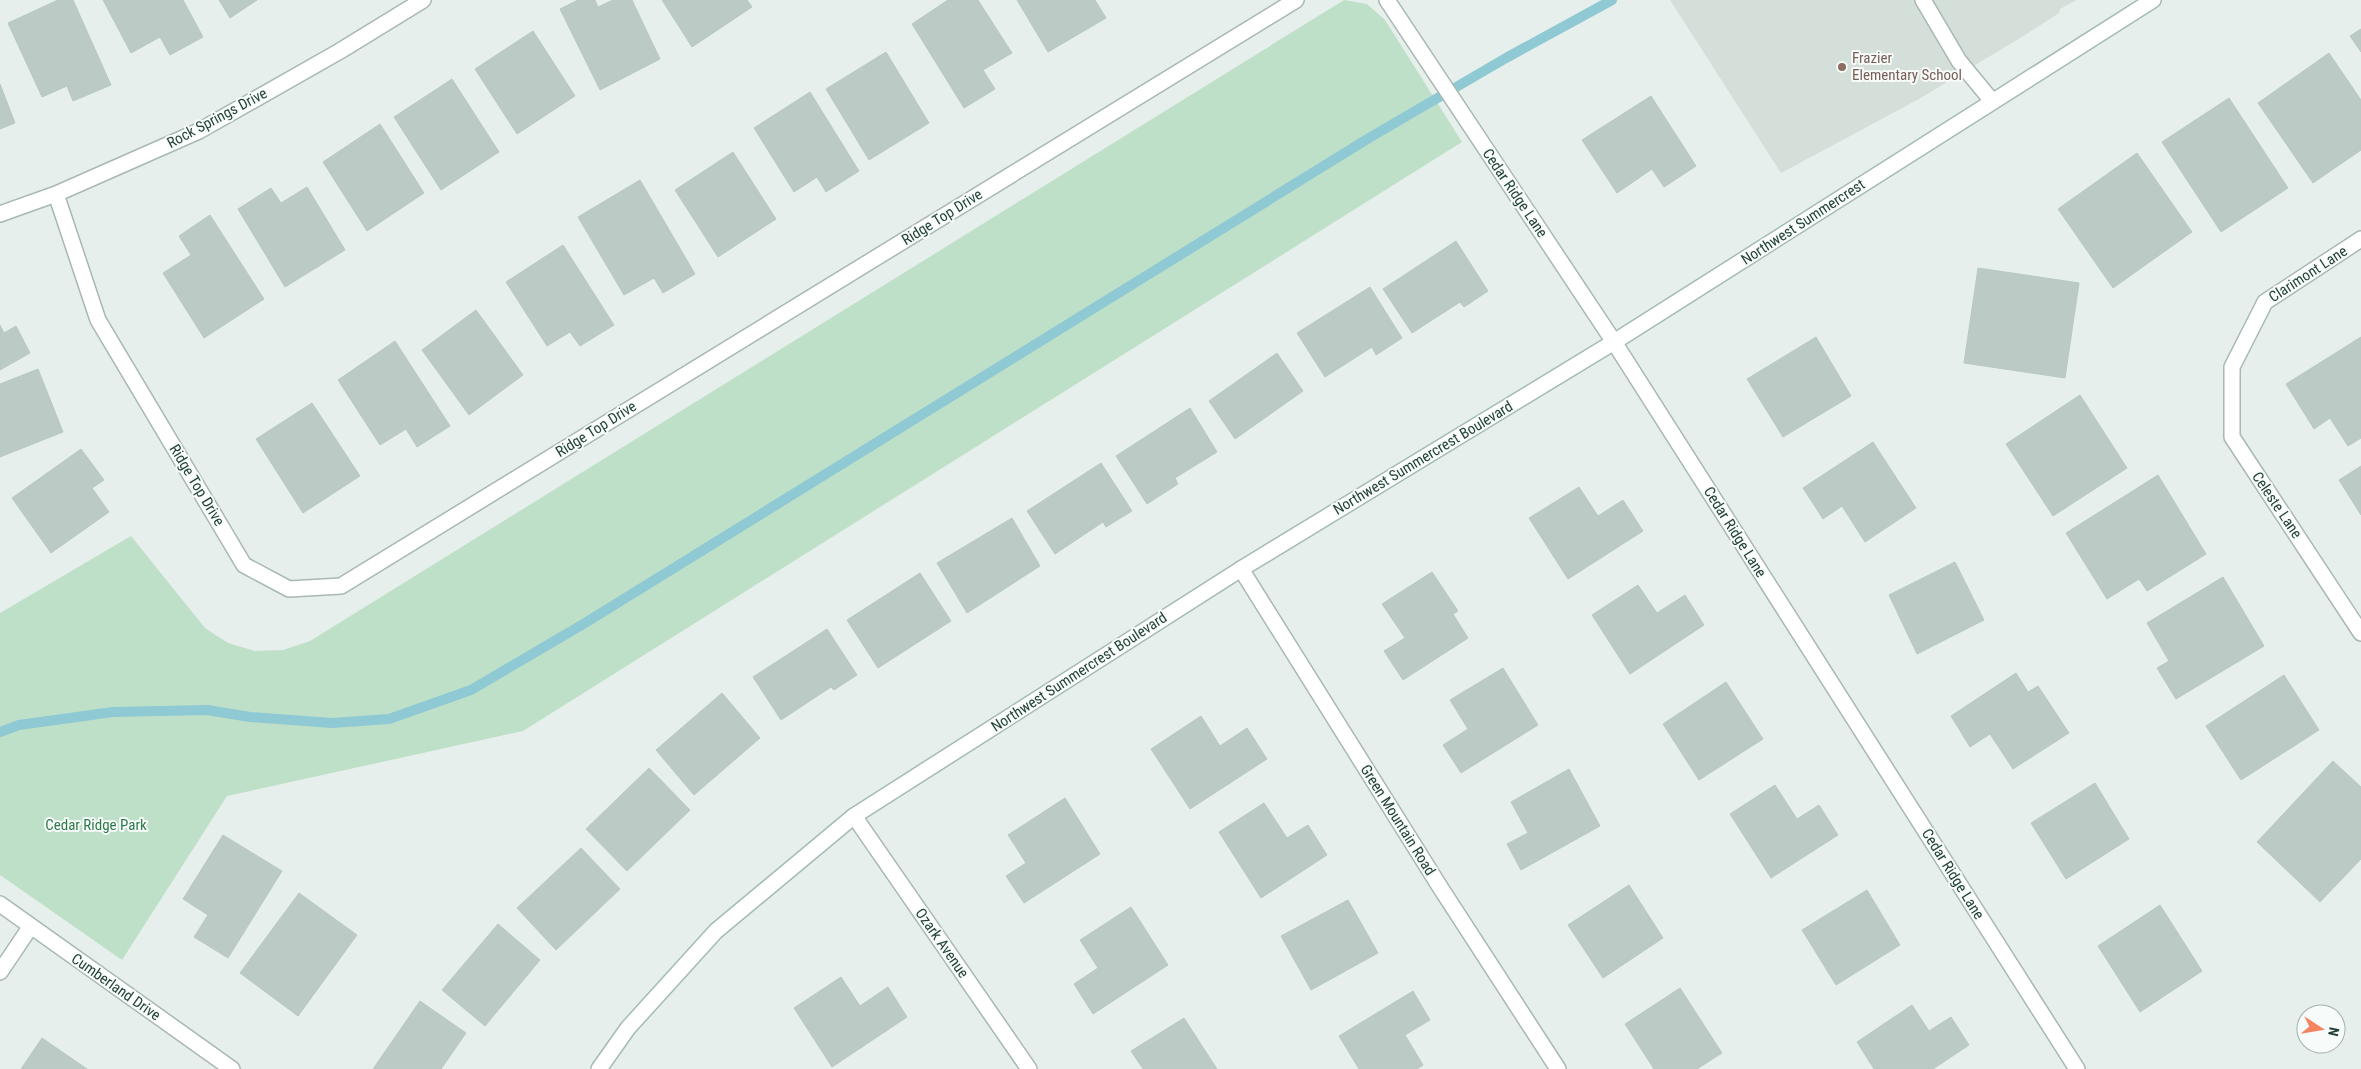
<svg xmlns="http://www.w3.org/2000/svg" width="2361" height="1069" viewBox="0 0 2361 1069" font-family="'Roboto Condensed',sans-serif">
  <rect width="100%" height="100%" fill="#e6efeb"/>
  <path fill="#d4dfda" d="M1670 0H2077L2060 9 2059 13 2025 35 1919 99 1781 173Z"/>
  <path fill="#bfe0c8" d="M1344 0 1367 4 1385 20 1462 142 523 731 227 796 122 960 0 875V613L131 536 205 628 228 643 255 651 283 650 310 641Z"/>
  <g fill="none" stroke-linecap="round" stroke-linejoin="round">
    <path stroke="#8ec9d4" stroke-width="10" d="M0 732 19 725 113 712 207 710 250 717 332 723 389 719 471 690 585 623 1369 138 1506 58 1612 0"/>
  </g>
  <path fill="#bbcac4" stroke="#b8c9c2" d="M58 0H73L111 85 73 101 67 86 42 97 8 23Z
    M103 0H183L203 37 170 55 160 37 131 53Z
    M219 0H257L230 18Z
    M578 0H595L598 7 613 0H632L660 59 600 90 560 9Z
    M662 0H747L752 7 692 47Z
    M948 0H978L1012 53 983 70 995 89 964 108 912 24Z
    M1017 0H1095L1106 18 1048 52Z
    M2361 29V52L2350 36Z
    M533 31 575 96 517 134 475 69Z
    M886 52 929 123 869 160 826 89Z
    M2329 53 2361 100V150L2313 183 2258 103Z
    M452 79 499 152 441 190 394 117Z
    M0 84 15 123 0 129Z
    M810 92 859 171 826 192 817 177 794 192 754 128Z
    M1651 96 1696 166 1664 187 1652 169 1617 193 1582 140Z
    M2229 98 2288 188 2221 232 2162 142Z
    M380 124 424 193 367 231 323 162Z
    M733 152 776 219 718 257 675 190Z
    M2137 153 2192 232 2113 288 2058 209Z
    M640 180 695 274 663 293 654 278 624 295 578 217Z
    M307 187 345 250 285 287 238 209 271 188 281 203Z
    M210 215 264 299 204 338 163 273 191 255 179 236Z
    M1456 241 1488 291 1464 307 1460 302 1412 333 1383 289Z
    M563 245 614 325 580 346 570 332 547 346 506 282Z
    M1978 268 2079 283 2065 378 1964 363Z
    M1370 287 1402 338 1376 355 1372 347 1325 377 1297 333Z
    M476 310 523 375 469 415 422 350Z
    M0 325 4 333 16 326 30 353 0 370Z
    M1816 337 1851 396 1783 437 1747 379Z
    M2361 337V438L2348 446 2330 418 2314 429 2286 384Z
    M395 341 450 426 417 447 406 429 380 445 338 380Z
    M1277 353 1303 391 1235 439 1209 401Z
    M38 369 63 432 0 457V384Z
    M2080 395 2127 468 2053 516 2006 444Z
    M312 403 360 476 303 513 256 439Z
    M1190 408 1217 452 1175 478 1178 484 1147 504 1116 456Z
    M1873 442 1916 508 1865 542 1842 506 1823 519 1803 488Z
    M81 449 104 480 92 488 109 512 51 553 12 498Z
    M1101 463 1132 511 1106 527 1103 522 1055 554 1027 511Z
    M2361 466V515L2339 480Z
    M2158 475 2206 554 2147 591 2139 579 2107 599 2066 533Z
    M1579 487 1598 516 1623 500 1643 531 1568 579 1529 518Z
    M1012 518 1040 566 967 613 937 563Z
    M1955 562 1984 620 1917 654 1889 595Z
    M1432 572 1458 611 1453 614 1468 638 1403 680 1384 651 1405 638 1382 604Z
    M920 573 951 621 878 668 847 620Z
    M2223 577 2264 646 2176 699 2157 668 2169 661 2147 623Z
    M1638 585 1657 613 1685 595 1704 625 1630 674 1592 615Z
    M827 629 857 675 834 690 831 687 781 720 753 677Z
    M1503 668 1538 725 1461 773 1443 745 1468 729 1450 700Z
    M2016 673 2028 692 2038 686 2069 733 2013 769 1990 734 1970 747 1951 716Z
    M2284 675 2319 730 2241 780 2206 726Z
    M1726 682 1763 739 1699 780 1663 724Z
    M722 693 760 738 694 795 656 750Z
    M1201 716 1220 746 1247 728 1267 759 1190 809 1151 749Z
    M2333 761 2361 787V859L2320 902 2257 842Z
    M649 768 690 810 627 871 586 829Z
    M1569 769 1600 826 1521 870 1507 844 1528 833 1511 802Z
    M2095 783 2129 839 2066 879 2031 823Z
    M1775 785 1797 819 1819 805 1838 835 1771 878 1730 814Z
    M1065 798 1100 854 1024 903 1006 876 1026 863 1008 835Z
    M1264 803 1287 838 1308 825 1327 855 1261 898 1219 832Z
    M223 835 282 871 228 958 194 937 208 915 183 899Z
    M581 848 620 889 556 950 517 908Z
    M1629 885 1663 938 1603 978 1568 925Z
    M1867 890 1900 945 1836 985 1802 930Z
    M299 893 357 935 298 1016 240 973Z
    M1348 900 1378 953 1311 990 1281 936Z
    M2160 905 2202 971 2140 1012 2098 946Z
    M1131 907 1168 965 1093 1014 1074 984 1098 968 1080 940Z
    M498 924 540 960 485 1026 442 990Z
    M841 977 860 1006 888 987 907 1017 832 1067 794 1008Z
    M1680 988 1722 1053 1697 1069H1654L1625 1024Z
    M1413 991 1430 1020 1405 1035 1423 1065 1417 1069H1359L1339 1036Z
    M420 1001 466 1033 441 1069H373Z
    M1912 1005 1929 1031 1951 1017 1969 1045 1933 1069H1874L1857 1042Z
    M1184 1018 1217 1069H1143L1131 1051Z
    M42 1038 87 1069H21Z"/>
  <g fill="none" stroke-linecap="round" stroke-linejoin="round">
    <defs>
      <path id="lane" d="M1923 0 1959 61 1992 101"/>
      <path id="street" d="M1387 0 1614 342 2077 1069
        M56 194 98 320 244 565 289 589 341 586 1296 0
        M0 214 56 194 199 131 340 51 423 0
        M2361 239 2265 302 2232 367V437L2361 633
        M1241 569 1440 887 1558 1069
        M854 816 1029 1069
        M0 904 232 1069
        M0 972 31 926"/>
      <path id="secondary" d="M599 1069 628 1028 716 931 854 816 1241 569 1614 342 2153 0"/>
    </defs>
    <use href="#lane" stroke="#a8b8b2" stroke-width="18"/>
    <use href="#street" stroke="#a8b8b2" stroke-width="18"/>
    <use href="#secondary" stroke="#a4bbb3" stroke-width="18"/>
    <use href="#lane" stroke="#fff" stroke-width="15"/>
    <use href="#street" stroke="#fff" stroke-width="15"/>
    <use href="#secondary" stroke="#fff" stroke-width="15"/>
  </g>
  <circle fill="#8d6e63" stroke="#f7fbf9" stroke-width="2" cx="1842" cy="67" r="5"/>
  <g text-anchor="middle" stroke-width="4" stroke-linejoin="round" paint-order="stroke">
    <g font-size="15" fill="#785e54" stroke="#f7fbf9" text-anchor="start">
      <text x="1852" y="63">Frazier<tspan x="1852" dy="17">Elementary School</tspan></text>
    </g>
    <g font-size="15" fill="#24423a" stroke="#f7fbf9">
      <text transform="translate(217 118) rotate(-28)" y="5">Rock Springs Drive</text>
      <text transform="translate(1515 193) rotate(56)" y="5">Cedar Ridge Lane</text>
      <text transform="translate(942 217) rotate(-32)" y="5">Ridge Top Drive</text>
      <text transform="translate(1803 222) rotate(-33)" y="5">Northwest Summercrest</text>
      <text transform="translate(2308 274) rotate(-33)" y="5">Clarimont Lane</text>
      <text transform="translate(596 429) rotate(-32)" y="5">Ridge Top Drive</text>
      <text transform="translate(1423 458) rotate(-31)" y="5">Northwest Summercrest Boulevard</text>
      <text transform="translate(197 485) rotate(59)" y="5">Ridge Top Drive</text>
      <text transform="translate(2277 505) rotate(56)" y="5">Celeste Lane</text>
      <text transform="translate(1735 532) rotate(58)" y="5">Cedar Ridge Lane</text>
      <text transform="translate(1079 672) rotate(-33)" y="5">Northwest Summercrest Boulevard</text>
      <text transform="translate(1398 820) rotate(58)" y="5">Green Mountain Road</text>
      <text transform="translate(1953 874) rotate(58)" y="5">Cedar Ridge Lane</text>
      <text transform="translate(942 943) rotate(55)" y="5">Ozark Avenue</text>
      <text transform="translate(116 987) rotate(35)" y="5">Cumberland Drive</text>
    </g>
    <g font-size="15" fill="#2d7a4b" stroke="#f7fbf9">
      <text x="96" y="830">Cedar Ridge Park</text>
    </g>
  </g>
  <g transform="translate(2321 1029) rotate(102)"><circle r="24" fill="#f7fbf9" stroke="#a3b1ad"/>
  <path d="M0-4L9 19L0 12L-9 19Z" fill="#f4845f"/>
  <text y="-8" font-size="14" font-weight="bold" text-anchor="middle" fill="#24423a">N</text>
  </g>
</svg>
